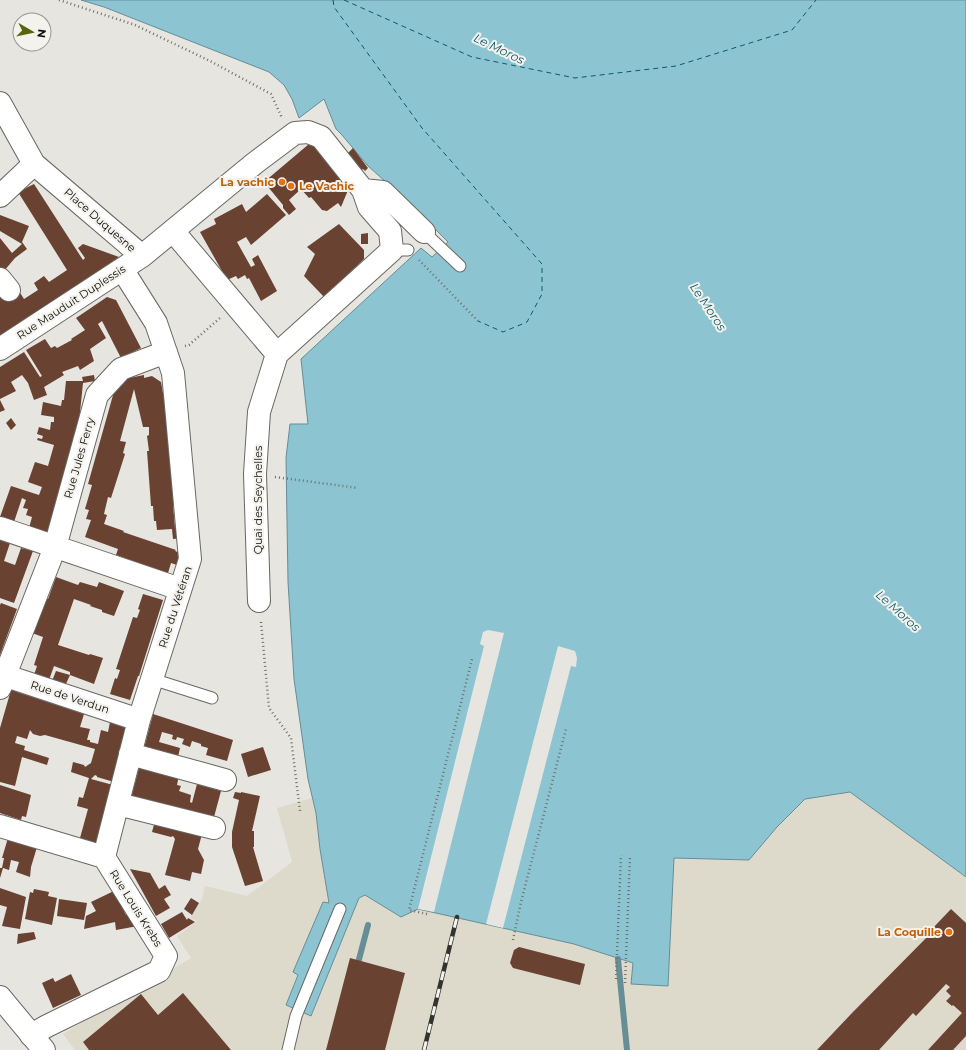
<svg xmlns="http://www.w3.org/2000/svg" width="966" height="1050" viewBox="0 0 966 1050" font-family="Montserrat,sans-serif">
  <rect width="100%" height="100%" fill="#e6e5df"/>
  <path fill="#dddacc" d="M850 792 966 877V1050H75L63 1034 191 958 177 936 197 921 190 918 202 899 205 886 247 896 292 862 277 808 312 798 316 813 320 849 329 903H323L294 972 298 975 286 1005 311 1015 359 898 366 895 401 917 418 909 574 944 633 963 674 858 749 860 777 827 805 799Z"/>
  <path fill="#8dc4d2" stroke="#678d97" d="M81 0H966V877L850 792 805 799 777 827 749 860 674 858 668 986 631 984 633 963 574 944 418 909 401 917 365 895 359 898 311 1016 286 1005 298 975 293 972 323 902 329 903 320 849 316 813 308 779 294 679 288 582 286 458 290 424H308L301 359 421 248 432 257 448 242 406 200 368 166 342 135 336 129 324 99 299 118 292 99 284 85 269 72 104 7Z"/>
  <path fill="#e6e5df" d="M488 630 504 633 434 912 418 909 484 646 480 644 483 632Z
    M558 646 575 651 577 658 576 667 571 666 503 928 486 924Z"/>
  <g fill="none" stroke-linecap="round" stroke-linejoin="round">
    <path stroke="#678d97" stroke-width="6" d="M618 959 627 1050
      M357 967 368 925"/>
    <path stroke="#0c5a69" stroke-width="1" stroke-dasharray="5 4" stroke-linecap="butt" d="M333 0 334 7 422 128 542 264V294L527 322 503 332 478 321
      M344 0 472 57 575 78 676 66 792 30 816 0"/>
  </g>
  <path fill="#694232" d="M309 144H317L351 183 341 207 338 203 327 211 322 210 311 197 309 198 301 189 289 200 296 209 289 215 283 208V205L264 182Z
    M353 148 368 168 365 171 363 169 360 171 347 154Z
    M34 184 83 260 85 258 78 248 83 244 119 257 0 339V291L17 288 24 299 38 290 34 283 44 276 49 282 67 270 18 192Z
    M267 194 286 215 251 245 246 237 237 242 251 267 255 265 252 259 258 255 277 291 261 301 249 278 247 279 245 275 238 279 236 276 227 280 200 232 216 224 214 219 242 204 246 212Z
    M0 215 29 226 22 242 27 249 15 258 4 271 0 267V238L12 253 22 244 0 231Z
    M339 224 364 250V259L324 297 304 276 315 254 307 247Z
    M368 233V244H361V234Z
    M107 297 116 300 141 348 121 358 102 321 98 324 106 338 90 349 94 361 80 370 78 366 62 372 64 375 44 387 47 395 34 400 28 383 22 375 11 382 16 391 0 399V367L24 352 40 377 42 376 26 350 45 339 51 348 55 346 57 348 72 340 71 339 85 330 76 318Z
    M94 375 95 381 83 383 79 422 67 472 47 534 29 528 32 517 26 515 28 509 23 508 26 500 22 498 14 522 0 517 11 486 39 495 42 487 28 482 35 462 48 466 54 445 37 440 38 438 42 439 43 436 37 434 39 427 50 430 51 422H54V417L41 415 43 402 61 406 62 400H64L66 381H83L82 377Z
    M144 375V378L152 376 161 382 169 426 174 504H173L175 528H183V538L173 539 172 529 157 530 156 521H154L153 506H151L147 451H149L147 436 149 435V427H143L134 389 120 441 126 442 123 453 125 454 111 498 108 497 104 514 107 515 104 524 124 531 123 532 176 550 175 551 183 554 180 566 171 563 168 573 116 555 118 549 85 537 91 520 86 519 89 510 85 509 92 485 88 484 115 388 124 379Z
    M0 400 5 410 0 412Z
    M11 418 16 425 11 430 6 423Z
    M0 539 10 543 4 561 15 565 21 548 33 551 14 603 0 598Z
    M56 577 78 585 80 582 97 587 99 582 124 591 114 616 102 612V610L90 606 91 605 74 599 58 645 89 655 90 654 103 658 94 684 70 675V672L54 666 49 680 34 675 37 666 34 665 43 637 32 633 45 598 48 599Z
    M143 594 163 600 139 676H138L130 700 110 694 115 678 117 679 120 670 116 669 133 617 137 618 140 610 138 609Z
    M1 603 17 609 0 655V605Z
    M56 671 70 675 65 686 52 681Z
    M11 690 84 714 80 727 90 729 87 740H90V742L98 744 101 730 108 732 110 722 127 728 114 782 97 777V776L95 775 91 779 113 785 98 844 80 838 88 809 77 806 79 797 83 798 89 778 71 772 73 762 84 765 85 767 91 763 95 749 45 735 40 736 33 734 30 730 27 739 17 736 15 743 25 746 24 750 49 758 47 765 22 757 15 786 0 782V728Z
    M153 714 233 740 227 761 206 755 208 748 201 746V744L192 741 190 747 182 744 184 739 177 737 176 740 172 739 173 735 162 732 159 742 180 748 178 757 143 752Z
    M263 747 271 770 248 777 241 754Z
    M140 764 179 775 177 785 181 786 179 791 191 795 190 802 192 803 197 784 221 791 214 817 190 810 189 817 130 802Z
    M0 785 31 795 26 817 22 816 21 820 0 813Z
    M235 792 241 793V792L260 796 252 831H254V847H253L263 881 245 886 232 847V832L239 800 233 798Z
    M155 821 202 834 198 849 204 860 201 874 192 872 190 881 165 875 175 839 173 836 171 837 152 832Z
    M8 838 37 847 31 867 30 877 16 872 19 862 11 860 9 870 3 868 0 878V868H2L4 858H2Z
    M130 869 150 873 159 889 165 885 171 895 164 899 170 908 156 916Z
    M0 888 26 897 20 929 2 926 7 907 0 905Z
    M34 889 49 892 48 896 57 898 52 925 25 919 30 892 33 893Z
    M116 890 124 906 122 907 126 915 128 914 138 926 116 930 115 922 84 929 86 916 96 911 91 902Z
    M191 898 199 903 192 915 184 909Z
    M59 899 87 903 84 920 57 916Z
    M951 909 966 923V1036L953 1050H928L962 1013 953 1005 952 1006 946 1001 951 996 946 991 950 987 946 984 916 1016 913 1013 879 1050H817L852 1013 934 930 932 929Z
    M182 912 187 920 188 918 195 922 169 938 161 924Z
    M34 932 36 939 17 944 18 934Z
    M519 947 585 964 580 985 513 968 510 963 514 950Z
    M350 958 405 973 385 1050H326Z
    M71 974 81 995 53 1008 42 983 53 978 55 982Z
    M183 993 231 1050H89L83 1042 141 994 158 1015Z"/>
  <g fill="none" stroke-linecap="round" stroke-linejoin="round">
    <defs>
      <path id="service" d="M424 232 460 266
        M392 250H408
        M152 679 212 698
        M288 1050 296 1016 340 909"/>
      <path id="minor" d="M0 103 34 164 142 256
        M363 190 383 192 424 232
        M0 196 34 164
        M173 231 277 354
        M0 279 9 290
        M0 349 142 256 255 163 295 133 308 132 321 137 363 190 369 207 390 231 392 250 277 354
        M0 528 180 589
        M259 601 255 474 259 412 277 354
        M0 674 139 720
        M0 688 55 547 97 395 121 369 166 352
        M130 754 225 780
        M118 804 214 828
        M0 826 104 857 166 956 159 971 47 1026 31 1035
        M104 857 139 720 190 559 173 373 156 323 122 269"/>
      <path id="secondary" d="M0 997 44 1050"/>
    </defs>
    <use href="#service" stroke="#696863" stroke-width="13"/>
    <use href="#minor" stroke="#696863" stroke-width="24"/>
    <use href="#secondary" stroke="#696863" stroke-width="24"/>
    <path stroke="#71706c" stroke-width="2.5" stroke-dasharray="1 3" stroke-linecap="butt" d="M59 0 135 25 210 61 271 94 282 118
      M419 260 478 321
      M185 346 189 345 220 318
      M275 477 358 488
      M261 622 269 708 291 738 300 811
      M427 914 409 910 472 659
      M513 940 521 902 566 729
      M616 979 621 855
      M625 983 630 856"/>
    <use href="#service" stroke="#fff" stroke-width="11"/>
    <use href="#minor" stroke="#fff" stroke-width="22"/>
    <use href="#secondary" stroke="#fff" stroke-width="22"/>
    <defs>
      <path id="rail" d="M424 1050 457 917"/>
    </defs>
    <use href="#rail" stroke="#333330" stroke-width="4.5"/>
    <use href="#rail" stroke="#f4f2ec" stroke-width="3" stroke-dasharray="9" stroke-linecap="butt"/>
  </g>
  <g fill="#e8710a" stroke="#f4f2ec" stroke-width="1.5">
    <circle cx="282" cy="182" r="4"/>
    <circle cx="291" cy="186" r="4"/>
    <circle cx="949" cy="932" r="4"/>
  </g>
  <g text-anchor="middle" stroke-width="4" stroke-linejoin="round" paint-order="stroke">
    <g font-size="11" font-weight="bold" fill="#c56008" stroke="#f4f2ec" text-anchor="end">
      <text x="274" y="186">La vachic</text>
      <text x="299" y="190" text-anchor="start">Le Vachic</text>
      <text x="941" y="936">La Coquille</text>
    </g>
    <g font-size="11" fill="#0e0e0c" stroke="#f4f2ec">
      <text transform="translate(100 220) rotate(41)" y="4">Place Duquesne</text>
      <text transform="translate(71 302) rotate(-33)" y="4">Rue Mauduit Duplessis</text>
      <text transform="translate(79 458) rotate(-74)" y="4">Rue Jules Ferry</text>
      <text transform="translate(258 500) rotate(-90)" y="4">Quai des Seychelles</text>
      <text transform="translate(175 607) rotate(-72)" y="4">Rue du Vétéran</text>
      <text transform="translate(70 697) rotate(18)" y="4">Rue de Verdun</text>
      <text transform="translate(136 908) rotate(58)" y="4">Rue Louis Krebs</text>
    </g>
    <g font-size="12" font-style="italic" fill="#0c5a69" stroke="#f4f2ec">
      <text transform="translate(499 49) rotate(26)" y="4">Le Moros</text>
      <text transform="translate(708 307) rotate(56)" y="4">Le Moros</text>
      <text transform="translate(898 611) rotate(42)" y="4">Le Moros</text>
    </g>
  </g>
  <g transform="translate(32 32) rotate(99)"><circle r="19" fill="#f4f2ec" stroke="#989792"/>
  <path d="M0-3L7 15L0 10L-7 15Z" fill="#55660f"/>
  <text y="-6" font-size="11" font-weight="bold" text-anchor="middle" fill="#0e0e0c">N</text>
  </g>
</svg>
